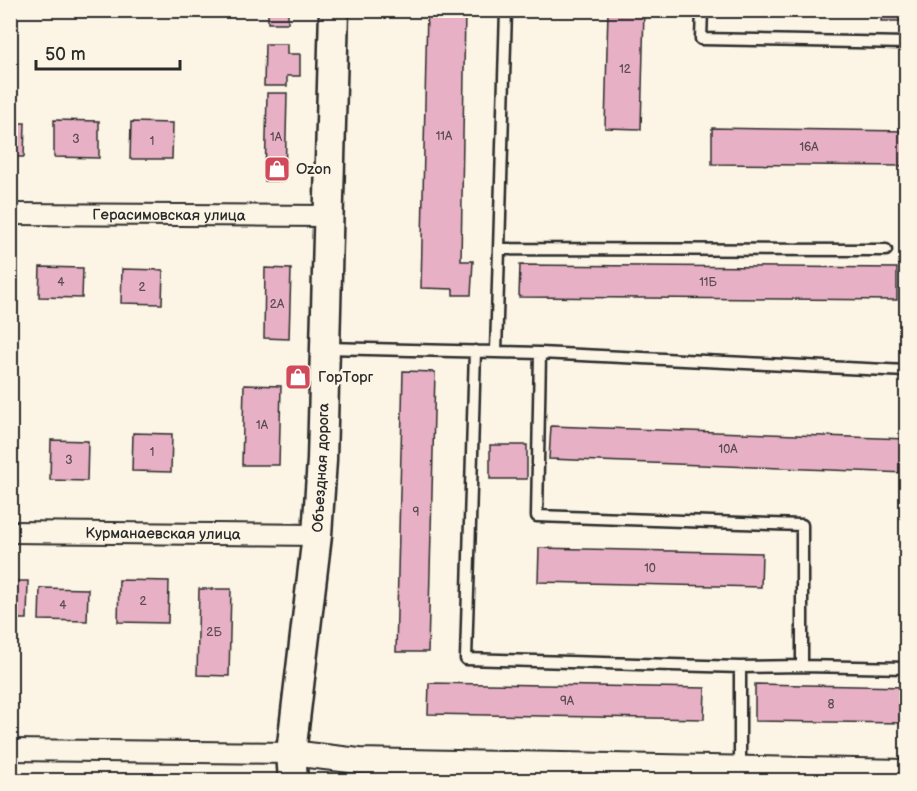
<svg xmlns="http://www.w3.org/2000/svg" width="917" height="791" viewBox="0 0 917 791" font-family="'Balsamiq Sans',sans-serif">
  <rect width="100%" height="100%" fill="#fcf5e5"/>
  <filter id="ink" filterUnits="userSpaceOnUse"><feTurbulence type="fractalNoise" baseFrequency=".0167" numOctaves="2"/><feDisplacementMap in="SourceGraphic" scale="12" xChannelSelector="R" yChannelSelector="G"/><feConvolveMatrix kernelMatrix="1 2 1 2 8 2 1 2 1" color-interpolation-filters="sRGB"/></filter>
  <g filter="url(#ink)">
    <path fill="#e7b0c4" stroke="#2b2b2b" stroke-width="1.5" d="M268 10H288V23H268Z
      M427 10H465L461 261H473L471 295H453V289L421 288Z
      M608 10H644L641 129 605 128Z
      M716 10H750V16L716 15Z
      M882 10H906V21H881Z
      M265 44H287V54H300V76H287V86H264Z
      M267 93H287L285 181H265Z
      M54 120 99 121V158L54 157Z
      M131 122 173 123 172 159H130Z
      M10 123H25L24 157H10Z
      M712 128 906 131V166L712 164Z
      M520 265 897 268V300L519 297Z
      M40 267 83 268 82 298 39 297Z
      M265 268 291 269 289 339 264 338Z
      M122 269 163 270 162 304 121 303Z
      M403 371 435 372 428 652H396Z
      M244 385 281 386 279 465H242Z
      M551 426 906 439V473L549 459Z
      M10 433H14V472H10Z
      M133 433 172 434 171 472 132 471Z
      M51 440 88 441 87 481 50 480Z
      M490 445H527V479H490Z
      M539 548 762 553 761 587 538 582Z
      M119 580 169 581 168 623 118 622Z
      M10 581H28L27 619H10Z
      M40 588 88 589 87 621 39 620Z
      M199 589H231L229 676 197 675Z
      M429 683 705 688 704 719 428 714Z
      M755 684 906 687V723L755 721Z"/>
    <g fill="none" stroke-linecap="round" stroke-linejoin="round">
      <defs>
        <path id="service" d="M702 10 701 39 906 43
          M499 249 886 250
          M326 348 540 353 906 371
          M475 351 466 659 740 667
          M496 352 506 10
          M540 353 537 516 802 525V666L740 667V769
          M802 666 906 668"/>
        <g id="minor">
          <path id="s1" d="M10 214 329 216"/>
          <path id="s2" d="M10 532 317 535"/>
          <path d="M10 750 291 753"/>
        </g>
        <path id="tertiary" d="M291 753 359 761 906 772"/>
        <g id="secondary">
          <path id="s3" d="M293 780 291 753 317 535 322 460 334 10"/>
        </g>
      </defs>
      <use href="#service" stroke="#2b2b2b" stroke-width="15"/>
      <use href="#minor" stroke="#2b2b2b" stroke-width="24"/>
      <use href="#tertiary" stroke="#2b2b2b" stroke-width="28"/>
      <use href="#secondary" stroke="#2b2b2b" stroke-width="33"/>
      <use href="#service" stroke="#fcf5e5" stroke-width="10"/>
      <use href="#minor" stroke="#fcf5e5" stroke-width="20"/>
      <use href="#tertiary" stroke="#fcf5e5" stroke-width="24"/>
      <use href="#secondary" stroke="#fcf5e5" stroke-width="28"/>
    </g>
  </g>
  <defs>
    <symbol id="shop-square" viewBox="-11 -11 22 22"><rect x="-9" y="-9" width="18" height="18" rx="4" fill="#d1495b" stroke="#fcf5e5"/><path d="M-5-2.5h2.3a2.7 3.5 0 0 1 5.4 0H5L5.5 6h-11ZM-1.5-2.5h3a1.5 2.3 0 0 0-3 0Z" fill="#fff"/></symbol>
  </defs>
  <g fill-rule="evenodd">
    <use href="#shop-square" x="262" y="154" width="30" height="30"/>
    <use href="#shop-square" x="283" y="362" width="30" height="30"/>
  </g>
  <g text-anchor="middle" stroke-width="5" stroke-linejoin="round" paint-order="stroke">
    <g font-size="12" fill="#5a4c51">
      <text x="625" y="73">12</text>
      <text x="444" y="140">11А</text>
      <text x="276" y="141">1А</text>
      <text x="76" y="143">3</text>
      <text x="152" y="145">1</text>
      <text x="809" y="151">16А</text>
      <text x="61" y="286">4</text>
      <text x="708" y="286">11Б</text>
      <text x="142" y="291">2</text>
      <text x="277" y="308">2А</text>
      <text x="262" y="429">1А</text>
      <text x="728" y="453">10А</text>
      <text x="152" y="456">1</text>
      <text x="69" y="464">3</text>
      <text x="416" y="516">9</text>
      <text x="650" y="572">10</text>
      <text x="143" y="605">2</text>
      <text x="63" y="609">4</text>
      <text x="214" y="636">2Б</text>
      <text x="567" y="705">9А</text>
      <text x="831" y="708">8</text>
    </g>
    <g font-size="15" fill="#2b2b2b" stroke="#fcf5e5" text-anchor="start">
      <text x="296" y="174">Ozon</text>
      <text x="318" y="382">ГорТорг</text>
    </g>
    <g font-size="15" fill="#2b2b2b" stroke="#fcf5e5">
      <text dy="5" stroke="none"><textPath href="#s1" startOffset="159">Герасимовская улица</textPath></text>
      <text dy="5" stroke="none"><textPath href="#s3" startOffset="314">Объездная дорога</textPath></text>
      <text dy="5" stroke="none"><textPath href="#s2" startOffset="153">Курманаевская улица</textPath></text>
    </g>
  </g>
  <rect width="917" height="791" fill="none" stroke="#fcf5e5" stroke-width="36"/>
  <rect x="18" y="18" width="881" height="755" fill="none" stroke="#2b2b2b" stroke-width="2" filter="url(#ink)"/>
  <path d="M36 60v9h144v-9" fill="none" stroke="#2b2b2b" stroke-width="3"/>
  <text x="45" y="60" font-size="18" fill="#2b2b2b" stroke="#fcf5e5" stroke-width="4.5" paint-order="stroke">50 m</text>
</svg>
